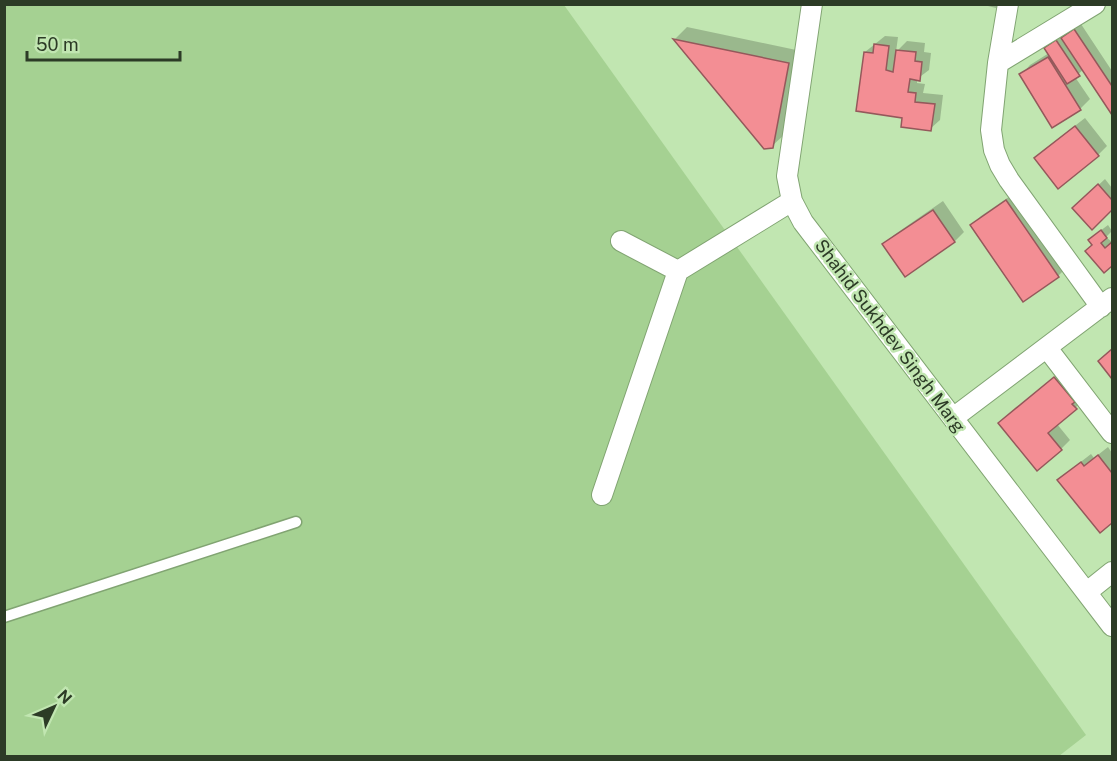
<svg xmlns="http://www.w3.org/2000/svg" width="1117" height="761" viewBox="0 0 1117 761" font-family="'Public Sans',sans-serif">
  <rect width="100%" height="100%" fill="#c1e6b1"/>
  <path fill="#a5d192" d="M4 5H564L1086 735 1059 756H5Z"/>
  <path fill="#0003" d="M980 4H999L996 8Z
    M1081 24 1112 71V113L1084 69 1075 77 1090 99 1080 109 1053 126 1021 75 1030 65 1049 53 1046 48 1052 42 1063 35 1064 37Z
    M687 27 801 51 785 134 772 146 765 148 675 39Z
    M885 36 898 37 896 52 907 41 925 43 924 52 931 53 929 70 917 79V83L925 84 923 93 943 95 940 120 930 129 904 116 865 52Z
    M1085 118 1107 146 1098 155 1045 149Z
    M1105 179 1112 188V208L1092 227 1074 208Z
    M1016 192 1067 267 1058 276 972 225 981 216Z
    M943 201 964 232 955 241 906 275 884 244 894 235Z
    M1108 225 1112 231 1106 237 1112 242V265L1104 271 1094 245 1096 234Z
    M1064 369 1085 399 1057 424 1070 440 1061 449 1000 423Z
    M1108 447 1112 453V521L1100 531 1069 471 1091 454 1094 458Z"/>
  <path fill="#f38e94" stroke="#95585b" stroke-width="1.5" d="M1074 29 1112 86V115L1061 38Z
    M673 39 789 63 773 148 764 149Z
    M1056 40 1080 76 1067 84 1044 48Z
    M874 44 889 46 886 70 893 72 896 50 916 52 915 61 922 62 920 81 910 79 908 92 916 93 915 102 935 104 931 131 901 127 902 118 856 111 864 52 873 53Z
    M1048 57 1081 110 1052 128 1019 74Z
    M1075 126 1099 156 1058 189 1034 158Z
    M1098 184 1112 200V210L1092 230 1072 208Z
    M1006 200 1059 277 1023 302 970 225Z
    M933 210 955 242 905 277 882 244Z
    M1101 230 1107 238 1101 243 1105 248 1112 242V266L1104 273 1085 251 1092 245 1088 240Z
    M1112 349V379L1098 361Z
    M1054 377 1075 402 1072 404 1077 409 1048 433 1062 450 1037 471 998 423Z
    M1098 455 1112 473V523L1100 533 1057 480 1081 462 1084 466Z"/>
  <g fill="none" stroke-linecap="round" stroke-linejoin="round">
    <defs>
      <path id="lane" d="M4 617 296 522"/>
      <path id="street" d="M812 4 787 176 792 201 803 222 1112 626
        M1008 4 998 63 991 130 994 150 1000 165 1009 180 1101 307
        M998 63 1095 4
        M621 241 678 271
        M1047 348 1112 433
        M953 418 1112 298
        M602 495 678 271 792 201
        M1087 592 1112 572"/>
    </defs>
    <use href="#lane" stroke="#81a472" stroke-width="13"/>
    <use href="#street" stroke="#81a472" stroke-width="22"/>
    <use href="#lane" stroke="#fff" stroke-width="10"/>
    <use href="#street" stroke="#fff" stroke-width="20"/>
  </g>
  <g text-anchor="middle" stroke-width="5" stroke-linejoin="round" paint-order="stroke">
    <g font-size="18" fill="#2c3b26" stroke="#c1e6b1">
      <text transform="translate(890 336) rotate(53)" y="6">Shahid Sukhdev Singh Marg</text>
    </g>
  </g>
  <rect width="1117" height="761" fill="none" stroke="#2c3b26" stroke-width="12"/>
  <g transform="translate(54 707) rotate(46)" stroke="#c1e6b1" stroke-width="4.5" paint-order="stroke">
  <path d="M0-4.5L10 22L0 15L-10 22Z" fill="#2c3b26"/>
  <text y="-9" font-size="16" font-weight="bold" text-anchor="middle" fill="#2c3b26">N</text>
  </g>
  <path d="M27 51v9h153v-9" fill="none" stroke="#2c3b26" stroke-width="3"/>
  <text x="36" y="51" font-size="18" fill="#2c3b26" stroke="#c1e6b1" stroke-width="4.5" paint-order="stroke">50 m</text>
</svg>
